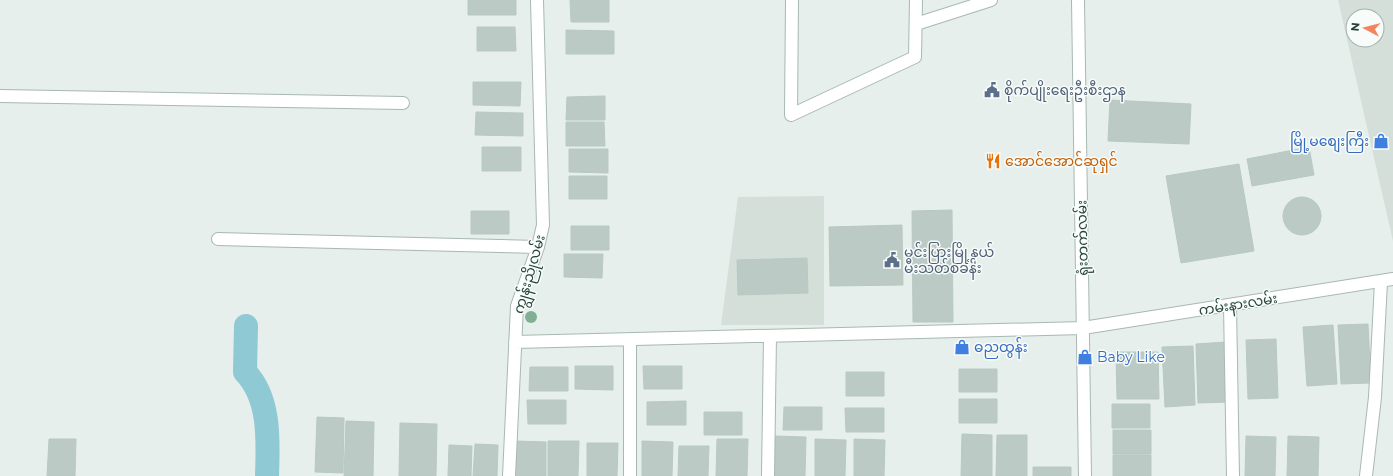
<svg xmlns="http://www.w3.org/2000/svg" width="1393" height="476" viewBox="0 0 1393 476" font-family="Montserrat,'Noto Sans Myanmar',sans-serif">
  <rect width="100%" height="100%" fill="#e6efeb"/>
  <path fill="#d4dfda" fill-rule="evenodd" d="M1338 0H1393V241ZM1353 16H1377V40H1353Z
    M824 196V325H721L738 197Z"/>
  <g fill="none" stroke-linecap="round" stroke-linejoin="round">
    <path stroke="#8ec9d4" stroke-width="24" d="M246 326 245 372C271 399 268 442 267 476"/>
  </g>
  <path fill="#bbcac4" stroke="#b8c9c2" d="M468 0H516V15H468Z
    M570 0H609V22H571Z
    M477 27H515L516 51H477Z
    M566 30 614 31V54H566Z
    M473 82H521L520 106 473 105Z
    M605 96V120H566L567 97Z
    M1110 100 1191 104 1189 144 1108 141Z
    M476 112 523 113V136L475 135Z
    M566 122H604L605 146H566Z
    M482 147H521V171H482Z
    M1309 147 1314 175 1252 186 1247 159Z
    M569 149H608V173L569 172Z
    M1239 164 1254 251 1181 263 1166 176Z
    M569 176H607V199H569Z
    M1283 216a19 19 0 1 1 38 0a19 19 0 1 1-38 0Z
    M952 210 953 322H913L912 211Z
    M471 211H509V234H471Z
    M902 225 903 285 830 286 829 227Z
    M571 226H609V250H571Z
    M564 254H603L602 278 564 277Z
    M807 258 808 293 738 295 737 260Z
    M1368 324 1371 383 1341 384 1338 325Z
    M1333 325 1337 384 1307 386 1303 327Z
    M1276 339 1278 398 1248 399 1246 340Z
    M1226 342 1229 402 1198 403 1196 344Z
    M1193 346 1195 405 1165 407 1162 347Z
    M1116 352H1158L1159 399H1117Z
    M575 366H613V390L575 389Z
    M643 366H682V389H644Z
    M530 367H568V391H529Z
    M959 369H997V392H959Z
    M846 372H884V396H846Z
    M959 399H997V423H959Z
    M527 400H566V424H528Z
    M686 401V425H647V402Z
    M1112 404H1150V428H1112Z
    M784 407H822V430H783Z
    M845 408H884V432H846Z
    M704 412H742V435H704Z
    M317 417 344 418 343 473 315 472Z
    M346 421 374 422 373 476H344Z
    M400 423 437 424 436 476H399Z
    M1113 430H1151V454H1113Z
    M962 434 992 435V476H961Z
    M997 435H1027V476H996Z
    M775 436 806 437 805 476H775Z
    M1246 436 1276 437 1275 476H1245Z
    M1288 436 1319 437 1318 476H1287Z
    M49 439H76L75 476H47Z
    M717 439H748L747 476H716Z
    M815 439 846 440 845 476H815Z
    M854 439 885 440 884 476H854Z
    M516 441 546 442V476H515Z
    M548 441H579L578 476H548Z
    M642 441 673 442 672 476H642Z
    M587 443H618L617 476H587Z
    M475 444 498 445 497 476H473Z
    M449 445 472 446 471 476H448Z
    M679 446H709L708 476H678Z
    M1113 455H1151V476H1113Z
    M1033 467H1071V476H1033Z"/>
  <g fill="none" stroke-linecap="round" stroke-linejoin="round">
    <defs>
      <path id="minor" d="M792 0 791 115 915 57 916 0
        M1078 0 1085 476
        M916 24 991 0
        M0 96 403 103
        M218 239 538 247
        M1230 306 1233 476
        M515 342 1083 328 1393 279
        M509 476 517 306 538 247 543 225 537 0
        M630 476V339
        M768 476 770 336
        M1366 476 1375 397 1381 282"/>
    </defs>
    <use href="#minor" stroke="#a8b8b2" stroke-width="14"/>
    <use href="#minor" stroke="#fff" stroke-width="12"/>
  </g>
  <circle fill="#80af93" cx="531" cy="317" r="6"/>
  <defs>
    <symbol id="civic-bare" viewBox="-9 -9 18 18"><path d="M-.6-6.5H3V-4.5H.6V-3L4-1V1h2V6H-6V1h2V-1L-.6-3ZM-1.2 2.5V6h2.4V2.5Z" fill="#5c6f8a" stroke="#f7fbf9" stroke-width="2.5" paint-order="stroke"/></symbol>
    <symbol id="shop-bare" viewBox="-9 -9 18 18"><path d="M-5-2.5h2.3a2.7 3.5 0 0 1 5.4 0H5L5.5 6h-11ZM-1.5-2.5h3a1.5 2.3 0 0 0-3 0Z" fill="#3f7fe0" stroke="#f7fbf9" stroke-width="2.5" paint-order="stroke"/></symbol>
    <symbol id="restaurant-bare" viewBox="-9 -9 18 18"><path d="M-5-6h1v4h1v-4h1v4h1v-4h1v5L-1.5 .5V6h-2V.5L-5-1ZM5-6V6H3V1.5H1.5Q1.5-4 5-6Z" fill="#e8710a" stroke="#f7fbf9" stroke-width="2.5" paint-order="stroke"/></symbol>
  </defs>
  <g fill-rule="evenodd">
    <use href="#civic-bare" x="981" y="79" width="22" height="22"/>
    <use href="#shop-bare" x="1370" y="130" width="22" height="22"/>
    <use href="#restaurant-bare" x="982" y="150" width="22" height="22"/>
    <use href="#civic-bare" x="881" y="249" width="22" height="22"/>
    <use href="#shop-bare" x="951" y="336" width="22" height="22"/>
    <use href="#shop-bare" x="1074" y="346" width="22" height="22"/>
  </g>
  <g text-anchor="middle" stroke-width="3" stroke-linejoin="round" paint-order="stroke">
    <g font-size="14" fill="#4e5e75" stroke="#f7fbf9" text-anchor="start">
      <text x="1004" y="95">စိုက်ပျိုးရေးဦးစီးဌာန</text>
      <text x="904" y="257">မင်းပြားမြို့နယ်<tspan x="904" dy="16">မီးသတ်စခန်း</tspan></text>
    </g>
    <g font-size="14" fill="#366cbe" stroke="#f7fbf9" text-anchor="start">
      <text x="1369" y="146" text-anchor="end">မြို့မစျေးကြီး</text>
      <text x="974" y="352">ဓညထွန်း</text>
      <text x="1097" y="362">Baby Like</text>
    </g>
    <g font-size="14" fill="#c56008" stroke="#f7fbf9" text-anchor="start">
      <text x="1005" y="166">အောင်အောင်ဆုရှင်</text>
    </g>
    <g font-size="14" fill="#24423a" stroke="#f7fbf9">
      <text transform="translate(1082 238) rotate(-91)" y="5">ရုံးတက်လမ်း</text>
      <text transform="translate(529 274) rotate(-74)" y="5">ကျွန်းညိုလမ်း</text>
      <text transform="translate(1238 304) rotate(-9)" y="5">ကမ်းနားလမ်း</text>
    </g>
  </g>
  <g transform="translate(1365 28) rotate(277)"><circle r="19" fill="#f7fbf9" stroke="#a3b1ad"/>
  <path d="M0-3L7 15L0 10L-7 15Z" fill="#f4845f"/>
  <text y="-6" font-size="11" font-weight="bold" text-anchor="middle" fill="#24423a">N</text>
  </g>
</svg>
